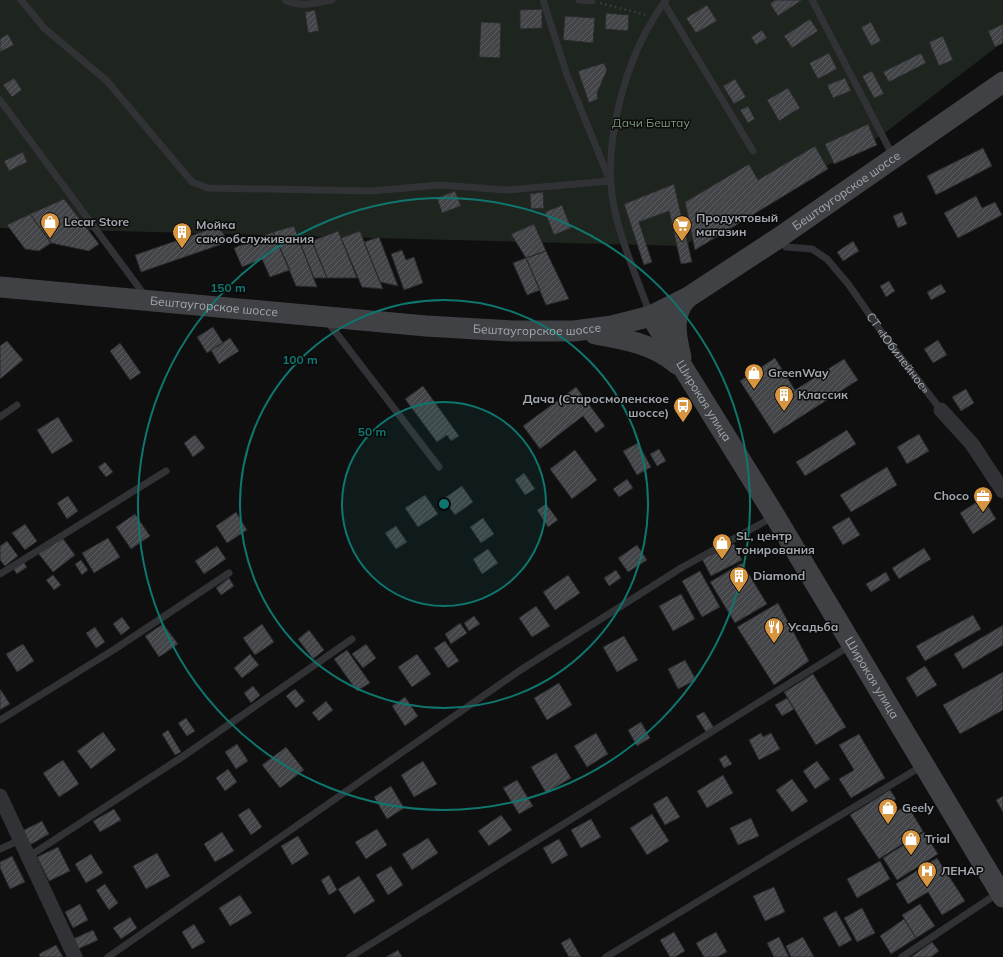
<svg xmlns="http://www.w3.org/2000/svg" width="1003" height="957" viewBox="0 0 1003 957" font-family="Mulish,sans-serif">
  <defs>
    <pattern id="building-hatch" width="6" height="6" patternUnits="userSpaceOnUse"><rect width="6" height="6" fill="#434548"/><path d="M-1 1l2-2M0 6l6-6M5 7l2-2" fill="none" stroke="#5b5d60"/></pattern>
  </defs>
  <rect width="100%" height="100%" fill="#0f0f10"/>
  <path fill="#1e241e" d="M0 0H1003V42L882 135 683 246 0 228Z"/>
  <path fill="url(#building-hatch)" stroke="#292a2c" d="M775 0H802L778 16 770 4Z
    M707 5 717 21 696 33 686 18Z
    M542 9V28L520 29V10Z
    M315 10 319 31 308 33 305 12Z
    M606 13 629 15 628 31 605 29Z
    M565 16 595 18 593 43 563 40Z
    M810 19 818 31 792 48 784 36Z
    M481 22 501 23 500 58 479 57Z
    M871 22 881 41 871 46 861 27Z
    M1003 24V43L995 47 988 31Z
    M762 30 767 38 756 45 751 37Z
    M8 34 14 45 0 52V39Z
    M943 36 953 60 939 66 929 42Z
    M829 53 837 69 818 79 809 63Z
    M921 53 926 63 889 82 883 72Z
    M604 63 607 70 597 93 598 99 589 103 578 71Z
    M872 71 884 94 874 98 862 76Z
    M14 78 22 90 12 97 3 85Z
    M845 78 851 91 833 98 827 85Z
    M735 79 746 97 734 104 723 86Z
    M788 88 800 108 779 121 767 100Z
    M748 106 755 119 748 123 740 110Z
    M868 124 877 145 834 164 825 144Z
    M815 146 828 169 695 250 685 202 749 164 758 180Z
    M983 148 992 166 936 195 927 176Z
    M23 152 27 162 9 171 4 161Z
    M674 184 692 262 681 264 669 211 639 222 652 262 644 265 624 204Z
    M455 191 461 206 442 213 437 198Z
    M543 192 544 208 531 209 530 194Z
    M976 196 982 208 995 202 1002 215 958 238 944 213Z
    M64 199 99 244 89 251 51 243 30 214Z
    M562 205 571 228 554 235 545 212Z
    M902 212 907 224 898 228 893 216Z
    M30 214 51 243 39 251 25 249 7 225Z
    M534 224 546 251 526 258 511 234Z
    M219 226 228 242 141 272 135 255Z
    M294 226 301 245 317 287 296 286 273 232Z
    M338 231 341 238 357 278H327L312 241Z
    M360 231 380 282 383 289 362 287 341 238Z
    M273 232 290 270 270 277 262 259 242 267 234 248Z
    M379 237 398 286 380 282 364 242Z
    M312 241 327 278H314L301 245Z
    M853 241 859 251 843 261 837 252Z
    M402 250 406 260 414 257 423 283 404 290 391 254Z
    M546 251 569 299 546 305 526 258Z
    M526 258 540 290 527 295 513 263Z
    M889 281 895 291 886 297 880 286Z
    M941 284 946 292 931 300 927 292Z
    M213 327 223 343 207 353 197 337Z
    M230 338 239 351 219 364 211 350Z
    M938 340 947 355 933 363 924 349Z
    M7 341 23 360 0 379V346Z
    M120 343 141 373 130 380 110 351Z
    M775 358 795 390 844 359 858 380 774 434 740 381Z
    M423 386 459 436 451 441 447 435 437 442 405 399Z
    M576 387 605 426 596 433 583 416 540 449 523 426Z
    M966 389 974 403 961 411 952 397Z
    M58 417 73 441 52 454 37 430Z
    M847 430 856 444 805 476 796 462Z
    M919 434 929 451 907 464 897 447Z
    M195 435 205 448 193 457 184 443Z
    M638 443 651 467 637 475 623 451Z
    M659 449 666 461 657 466 650 454Z
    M575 450 597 480 572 499 550 469Z
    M105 462 113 472 106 477 98 467Z
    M887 467 897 485 851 512 840 495Z
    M524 473 535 489 525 495 515 480Z
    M627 479 633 488 619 497 613 489Z
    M462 486 473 502 455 515 443 499Z
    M425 495 438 514 418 527 405 508Z
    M68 496 78 511 67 519 57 503Z
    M983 498 996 519 973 534 960 513Z
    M546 504 558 520 548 527 537 510Z
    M236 512 247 530 227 543 216 526Z
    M135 514 150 536 131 549 116 527Z
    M849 517 860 535 843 545 832 527Z
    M483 518 494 534 481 543 470 527Z
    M25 524 37 541 25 550 12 533Z
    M396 526 407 542 396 549 385 533Z
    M61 536 75 555 53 572 38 553Z
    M108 538 120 557 94 573 82 553Z
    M7 541 18 556 5 566 0 560V546Z
    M734 544 742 560 711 576 702 559Z
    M637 545 647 560 628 572 618 558Z
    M217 546 226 559 204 574 195 561Z
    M924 548 931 559 899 579 892 568Z
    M488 549 498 563 482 574 473 559Z
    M21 559 27 567 17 574 11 566Z
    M81 560 88 570 82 575 75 564Z
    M742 563 767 604 735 623 710 582Z
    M616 570 621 578 609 586 604 578Z
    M700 571 720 607 702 617 682 581Z
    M886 572 890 580 871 592 866 584Z
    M53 575 61 585 54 590 46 580Z
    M568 575 580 593 555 610 543 592Z
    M229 578 234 586 221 595 216 588Z
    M681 594 695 619 673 631 659 606Z
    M778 603 809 661 774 685 737 627Z
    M536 606 550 626 532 637 519 618Z
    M973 615 981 629 925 661 916 646Z
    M474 616 480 624 469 631 464 623Z
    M122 617 130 628 121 635 113 624Z
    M460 623 467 633 451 644 445 634Z
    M163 624 178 644 159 657 145 636Z
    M262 624 274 642 255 655 243 638Z
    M1003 625V645L963 669 954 654Z
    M95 627 105 642 96 648 86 633Z
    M309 630 324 650 313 659 298 639Z
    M624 636 638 660 617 672 603 647Z
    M445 641 459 661 448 668 434 648Z
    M23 644 34 661 17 672 6 654Z
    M366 644 376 658 363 668 352 654Z
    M347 650 370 683 357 691 334 659Z
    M250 654 259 665 242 678 234 668Z
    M417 654 431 674 412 687 398 667Z
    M685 660 696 680 678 689 668 669Z
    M925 666 937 685 917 697 906 678Z
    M1003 672V710L960 734 943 705Z
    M813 674 846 727 816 745 784 692Z
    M559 683 572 705 547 720 534 698Z
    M253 686 260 695 251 703 244 693Z
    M0 689 10 704 0 710Z
    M295 689 305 701 296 708 286 696Z
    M405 697 418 716 405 726 392 706Z
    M787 698 794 709 782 716 775 705Z
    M326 701 333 710 319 721 312 713Z
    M704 712 714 728 706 732 696 716Z
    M186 718 195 731 187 736 178 723Z
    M641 722 650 738 637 746 628 730Z
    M168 730 181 752 175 755 162 734Z
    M103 732 116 750 91 769 77 751Z
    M596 733 608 754 587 767 574 746Z
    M761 733 763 737 771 733 780 749 759 760 749 740Z
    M859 734 885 778 851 798 839 779 854 770 839 745Z
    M237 744 248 761 236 769 225 752Z
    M286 747 304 770 280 788 262 765Z
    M556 753 571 778 546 793 531 767Z
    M726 755 732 764 724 768 719 759Z
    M63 760 79 784 59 797 43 773Z
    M423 761 437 784 414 797 401 775Z
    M817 761 830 779 815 789 803 771Z
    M228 769 237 782 225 791 216 778Z
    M723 775 733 793 707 808 697 791Z
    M792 779 808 801 792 812 776 790Z
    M517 780 533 806 519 814 503 788Z
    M391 786 404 808 387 819 374 797Z
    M890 790 896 799 879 810 885 819 907 805 923 831 879 859 850 815Z
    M667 796 680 817 665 825 653 804Z
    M1003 796V812L996 800Z
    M249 808 262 827 251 835 238 815Z
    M114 809 121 820 100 832 93 821Z
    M652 814 669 841 647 855 630 828Z
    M501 815 512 830 489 846 478 831Z
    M751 818 759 836 738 845 730 828Z
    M591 819 601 837 581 848 571 830Z
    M42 821 49 834 28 846 20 832Z
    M377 829 387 845 366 859 355 842Z
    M222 832 234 851 215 862 204 844Z
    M924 832 938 854 897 880 883 858Z
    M298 836 309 854 292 865 281 846Z
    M428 838 438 853 412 870 402 854Z
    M559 839 568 855 552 864 543 848Z
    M58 847 70 871 49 881 37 857Z
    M157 853 170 876 146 889 133 866Z
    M91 854 103 873 86 883 75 864Z
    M12 856 25 882 10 889 0 868V862Z
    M937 858 965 901 942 915 928 892 908 904 896 884Z
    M880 861 890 879 857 898 847 879Z
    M391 866 403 885 388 895 376 875Z
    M329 875 337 890 329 895 321 880Z
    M359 876 375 901 354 914 338 889Z
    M105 884 118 903 109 910 96 890Z
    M774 887 785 912 765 921 753 896Z
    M240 895 252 913 230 926 219 908Z
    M80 904 88 920 73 928 65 912Z
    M920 904 935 926 916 938 902 915Z
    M862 908 875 933 857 942 844 918Z
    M836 911 852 940 839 947 823 918Z
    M130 917 137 928 121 939 113 928Z
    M904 919 916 938 891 954 880 936Z
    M194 924 205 942 192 949 182 932Z
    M93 930 98 940 78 949 73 939Z
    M674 932 685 951 675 957H670L660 940Z
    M716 932 727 952 717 957H704L696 943Z
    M779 937 789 957H774L767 943Z
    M803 937 814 957H791L786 946Z
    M570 938 581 957H569L561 943Z
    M932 942 939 951 931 957H911Z
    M56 945 63 957H40L39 954Z
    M398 950 402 957H386Z"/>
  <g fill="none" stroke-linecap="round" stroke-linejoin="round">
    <path stroke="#37393c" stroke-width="2.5" stroke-dasharray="2 3" stroke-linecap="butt" d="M600 3 646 15"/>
    <g stroke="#313235" stroke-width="7">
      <path d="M21 0 44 28 107 81 192 182 208 188 371 191 440 185 507 190 610 181 567 75 543 0"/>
      <path d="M285 0C301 8 316 3 332 0"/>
      <path d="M579 0 592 1"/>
      <path d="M812 0 893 156"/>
      <path d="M664 3 753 151"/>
      <path d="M0 100 146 297"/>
      <path id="s1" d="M779 240 786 247 812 249 827 259 849 285 885 337 941 410"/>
      <path d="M650 314C639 283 623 247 616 216 599 149 625 55 666 0"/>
      <path d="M327 321 439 467"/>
      <path d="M0 417 17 405"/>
      <path d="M0 574 166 471"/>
      <path d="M0 720 115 649 229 573"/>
      <path d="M0 849 20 840"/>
      <path d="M28 857 182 757 352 639"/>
      <path d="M108 957 519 671 681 568 773 517"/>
      <path d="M350 957 851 645"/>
      <path d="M606 957 922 766"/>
      <path d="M902 957 998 893"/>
    </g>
    <path stroke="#313235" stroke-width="15" d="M941 410 972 444 1003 491
      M0 796 75 957"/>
    <g stroke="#3f4144" stroke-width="21">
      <path id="s2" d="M0 287 426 326 512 331H574L612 326 651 316 687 298 777 239 1003 82"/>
      <path id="s3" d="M651 316 775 516 1003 897"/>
      <path d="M595 334C624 339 654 344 677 364"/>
      <path d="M681 357C676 337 671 314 687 298"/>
    </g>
  </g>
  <circle cx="444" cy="504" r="102" fill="#0f766e" fill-opacity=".12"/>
  <g fill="none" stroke="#0f766e" stroke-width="2">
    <circle cx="444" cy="504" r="102"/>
    <circle cx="444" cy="504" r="204"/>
    <circle cx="444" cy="504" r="306"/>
  </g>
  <defs>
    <symbol id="shop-pin" viewBox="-11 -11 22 30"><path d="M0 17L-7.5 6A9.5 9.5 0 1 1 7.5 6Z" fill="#d8953f" stroke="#0a0a0b"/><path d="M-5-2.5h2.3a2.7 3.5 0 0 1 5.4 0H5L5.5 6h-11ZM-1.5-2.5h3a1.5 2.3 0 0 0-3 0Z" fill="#fff"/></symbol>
    <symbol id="supermarket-pin" viewBox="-11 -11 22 30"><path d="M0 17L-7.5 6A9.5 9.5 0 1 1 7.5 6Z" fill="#d8953f" stroke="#0a0a0b"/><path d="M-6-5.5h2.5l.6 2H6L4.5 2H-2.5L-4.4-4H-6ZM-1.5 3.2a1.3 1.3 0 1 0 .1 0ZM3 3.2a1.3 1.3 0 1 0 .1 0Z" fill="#fff"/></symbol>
    <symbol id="building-pin" viewBox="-11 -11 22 30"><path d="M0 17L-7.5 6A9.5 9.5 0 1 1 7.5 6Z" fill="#d8953f" stroke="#0a0a0b"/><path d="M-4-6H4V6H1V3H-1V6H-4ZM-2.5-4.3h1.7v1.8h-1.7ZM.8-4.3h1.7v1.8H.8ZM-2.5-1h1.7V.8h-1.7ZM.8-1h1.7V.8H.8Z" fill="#fff"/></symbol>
    <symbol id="bus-pin" viewBox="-11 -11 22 30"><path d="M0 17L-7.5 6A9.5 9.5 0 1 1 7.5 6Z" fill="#d8953f" stroke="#0a0a0b"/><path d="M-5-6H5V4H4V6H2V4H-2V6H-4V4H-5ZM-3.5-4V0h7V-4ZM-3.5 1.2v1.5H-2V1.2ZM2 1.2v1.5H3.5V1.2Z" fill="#fff"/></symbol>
    <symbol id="office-pin" viewBox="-11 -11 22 30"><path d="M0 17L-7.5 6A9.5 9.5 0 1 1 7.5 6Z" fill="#d8953f" stroke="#0a0a0b"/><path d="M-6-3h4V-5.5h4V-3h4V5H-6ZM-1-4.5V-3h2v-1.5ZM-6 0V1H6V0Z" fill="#fff"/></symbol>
    <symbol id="restaurant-pin" viewBox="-11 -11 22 30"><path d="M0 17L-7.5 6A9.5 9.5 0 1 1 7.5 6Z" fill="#d8953f" stroke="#0a0a0b"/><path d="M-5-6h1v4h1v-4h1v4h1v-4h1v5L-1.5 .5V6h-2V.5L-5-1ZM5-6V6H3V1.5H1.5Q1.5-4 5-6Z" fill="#fff"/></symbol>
    <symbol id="hospital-pin" viewBox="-11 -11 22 30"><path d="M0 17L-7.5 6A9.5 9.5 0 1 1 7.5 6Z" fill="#d8953f" stroke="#0a0a0b"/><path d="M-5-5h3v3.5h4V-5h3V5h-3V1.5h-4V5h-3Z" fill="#fff"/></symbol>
  </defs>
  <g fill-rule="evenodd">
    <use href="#shop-pin" x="39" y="211" width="22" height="30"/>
    <use href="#supermarket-pin" x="671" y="214" width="22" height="30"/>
    <use href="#building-pin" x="171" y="221" width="22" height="30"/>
    <use href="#shop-pin" x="743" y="362" width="22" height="30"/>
    <use href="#building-pin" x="773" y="384" width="22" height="30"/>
    <use href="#bus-pin" x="672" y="395" width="22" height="30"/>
    <use href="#office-pin" x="972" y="485" width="22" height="30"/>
    <use href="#shop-pin" x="711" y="532" width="22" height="30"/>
    <use href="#building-pin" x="728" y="565" width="22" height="30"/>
    <use href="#restaurant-pin" x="763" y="616" width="22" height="30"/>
    <use href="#shop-pin" x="877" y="797" width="22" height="30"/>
    <use href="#shop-pin" x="900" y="828" width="22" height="30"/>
    <use href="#hospital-pin" x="916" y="860" width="22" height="30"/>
  </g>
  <g text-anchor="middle" stroke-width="3" stroke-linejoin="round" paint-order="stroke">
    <g font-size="12" fill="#7c987b" stroke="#0a0a0b">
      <text x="651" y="127">Дачи Бештау</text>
    </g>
    <g font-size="12" fill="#a2a8af" stroke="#0a0a0b">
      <text dy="4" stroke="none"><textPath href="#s2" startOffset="887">Бештаугорское шоссе</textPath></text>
      <text dy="4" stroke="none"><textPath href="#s2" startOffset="215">Бештаугорское шоссе</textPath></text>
      <text dy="4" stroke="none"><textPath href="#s2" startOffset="539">Бештаугорское шоссе</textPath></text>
      <text dy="4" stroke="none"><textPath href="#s1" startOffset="172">СТ «Юбилейное»</textPath></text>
      <text dy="4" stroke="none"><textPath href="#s3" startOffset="100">Широкая улица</textPath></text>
      <text dy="4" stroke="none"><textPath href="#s3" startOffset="424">Широкая улица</textPath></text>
    </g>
    <g font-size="12" font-weight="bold" fill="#a2a8af" stroke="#0a0a0b" text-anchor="start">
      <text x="696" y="222">Продуктовый<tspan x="696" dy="14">магазин</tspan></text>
      <text x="64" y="226">Lecar Store</text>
      <text x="196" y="229">Мойка<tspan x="196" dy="14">самообслуживания</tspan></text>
      <text x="768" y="377">GreenWay</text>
      <text x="798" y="399">Классик</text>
      <text x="669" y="403" text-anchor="end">Дача (Старосмоленское<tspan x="669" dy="14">шоссе)</tspan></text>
      <text x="969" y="500" text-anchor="end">Choco</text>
      <text x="736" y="540">SL, центр<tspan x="736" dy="14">тонирования</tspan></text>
      <text x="753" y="580">Diamond</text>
      <text x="788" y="631">Усадьба</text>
      <text x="902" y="812">Geely</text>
      <text x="925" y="843">Trial</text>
      <text x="941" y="875">ЛЕНАР</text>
    </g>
  </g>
  <circle cx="444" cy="504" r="6" fill="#0f766e" stroke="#0a0a0b" stroke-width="2"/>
  <g font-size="12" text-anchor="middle" font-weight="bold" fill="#0f766e" stroke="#0a0a0b" stroke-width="3" stroke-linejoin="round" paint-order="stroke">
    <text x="228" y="292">150 m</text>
    <text x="300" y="364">100 m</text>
    <text x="372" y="436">50 m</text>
  </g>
</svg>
